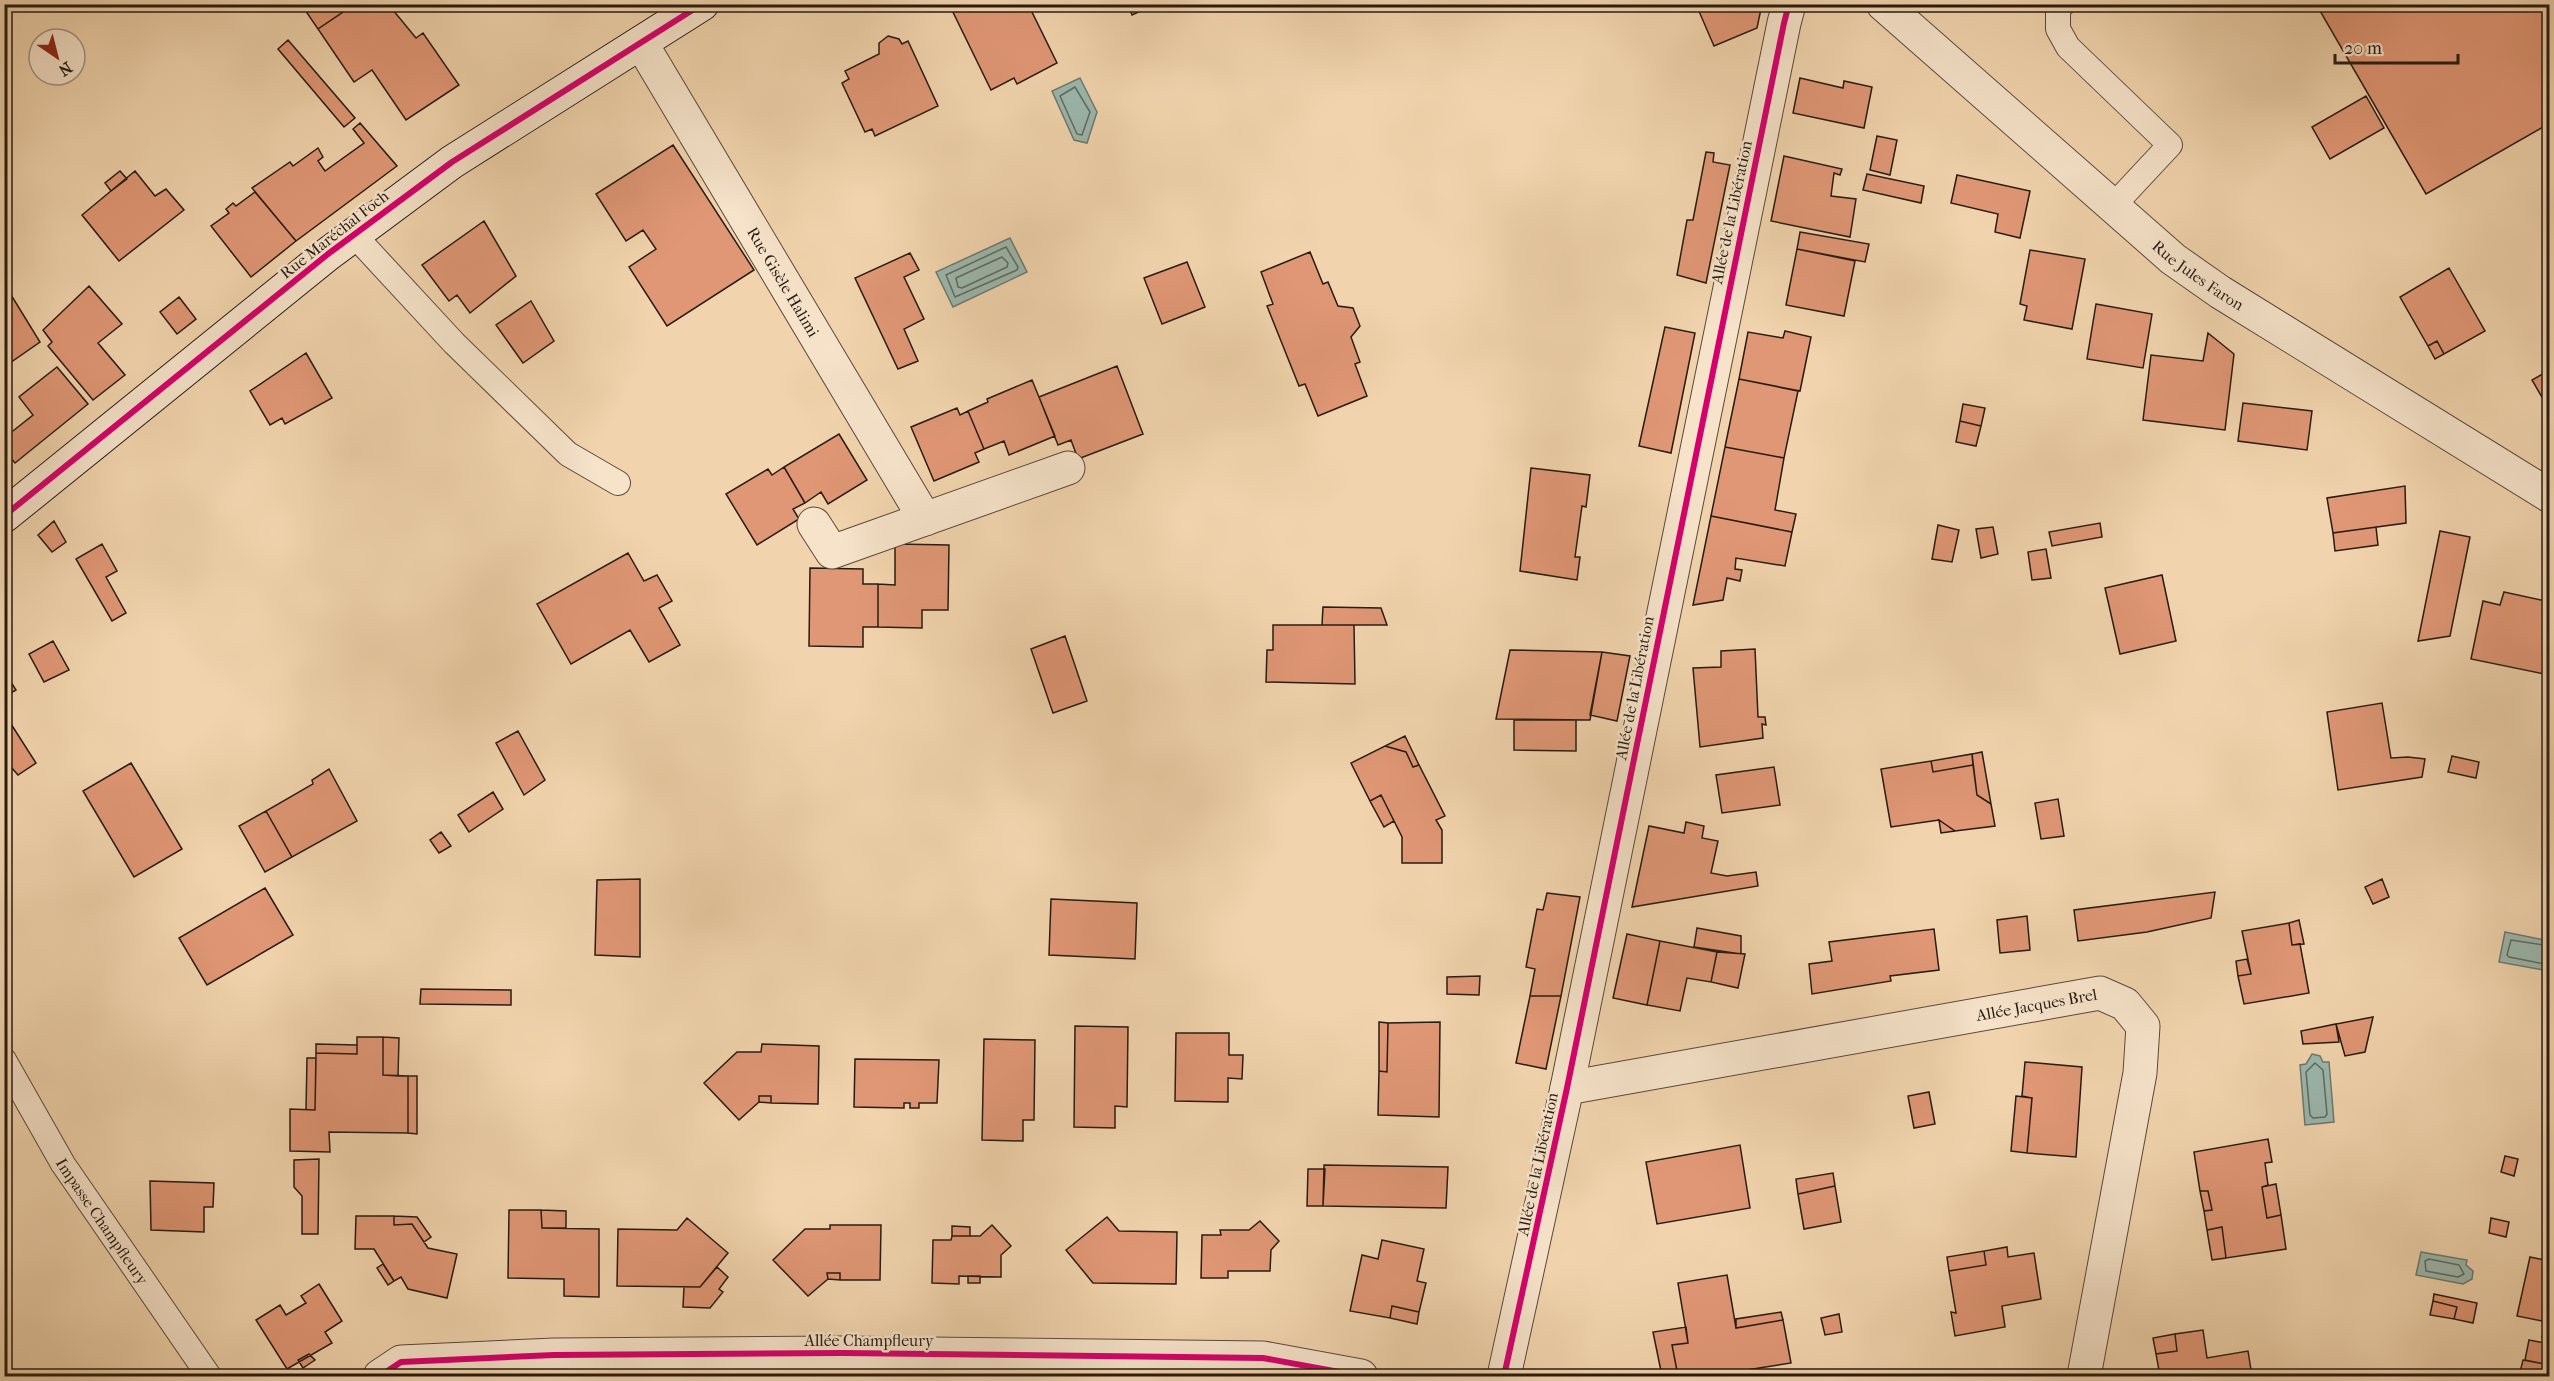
<svg xmlns="http://www.w3.org/2000/svg" width="2554" height="1381" viewBox="0 0 2554 1381" font-family="'IM FELL French Canon',serif">
  <rect width="100%" height="100%" fill="#f1d4ad"/>
  <filter id="stains"><feTurbulence type="fractalNoise" baseFrequency=".00333" numOctaves="4"/><feColorMatrix values="0 0 0 0 .2 0 0 0 0 .09 0 0 0 0 .02 0 0 0 .5 -.17"/></filter>
  <radialGradient id="worn" r=".72"><stop offset=".6" stop-color="#630" stop-opacity="0"/><stop offset="1" stop-color="#630" stop-opacity=".3"/></radialGradient>
  <path fill="#9bb8ae" stroke="#6d7970" stroke-width="1.5" d="M1080 78 1097 112 1087 143 1074 140 1052 91Z
    M1010 238 1027 272 953 307 936 272Z
    M2505 932 2549 941V971L2499 962Z
    M2312 1054 2320 1056 2323 1062H2329L2334 1122 2305 1125 2300 1065 2306 1064Z
    M2421 1252 2467 1260 2466 1265 2473 1271 2472 1279 2463 1284 2416 1275Z"/>
  <g fill="none" stroke-linecap="round" stroke-linejoin="round">
    <path stroke="#616a60" stroke-width="1.5" d="M1075 87 1090 112 1082 135 1077 134 1060 96Z
      M1006 247 1018 267 1017 270 955 297 946 275Z
      M1002 257 1008 263 1007 267 962 288 958 287 956 278Z
      M2550 946 2511 940 2507 955 2509 957 2550 965
      M2315 1063 2323 1070 2327 1114 2325 1117 2313 1118 2310 1115 2306 1072Z
      M2429 1259 2459 1265 2464 1274 2458 1277 2426 1271 2425 1261Z"/>
  </g>
  <path fill="#e09775" stroke="#271b13" stroke-width="1.5" d="M315 4H355L318 29 305 10Z
    M355 4H388L416 38 423 33 459 85 406 120 372 70 354 82 318 29Z
    M949 4H1028L1057 63 1017 84 1014 78 991 90Z
    M1128 4H1156L1132 15Z
    M1710 4H1729L1732 11 1749 4H1762L1757 28 1714 46 1698 9Z
    M2316 4H2550V123L2426 194Z
    M888 36 899 39 902 44 908 41 938 106 875 136 872 129 865 132 842 83 849 79 845 71 879 54V43Z
    M288 40 355 118 344 127 278 49Z
    M1800 78 1843 88 1844 81 1872 87 1864 128 1793 113Z
    M2366 96 2384 128 2330 159 2312 127Z
    M360 123 397 166 296 241 252 188 290 162 293 166 318 148 323 157 318 161 325 171 364 143 353 129Z
    M1877 136 1897 140 1890 175 1870 170Z
    M673 145 754 270 667 326 629 267 656 249 643 230 626 241 596 194Z
    M1706 152 1714 153 1713 162 1730 165 1706 283 1677 275 1687 220H1693Z
    M1784 156 1842 169 1840 175 1834 173 1831 196 1856 199 1850 237 1771 221Z
    M120 171 127 179 111 191 105 183Z
    M135 171 155 196 166 189 184 210 119 261 82 215Z
    M1867 174 1924 186 1921 203 1863 190Z
    M1957 175 2030 191 2020 238 1995 232 1998 214 1951 203Z
    M255 192 296 241 251 277 211 226 229 213 226 209 233 203 236 206Z
    M484 221 516 276 470 313 457 295 449 301 422 265Z
    M1800 232 1869 244 1865 262 1797 249Z
    M1797 249 1855 261 1844 316 1786 305Z
    M2030 250 2085 259 2072 329 2024 320 2027 306 2020 304Z
    M1310 252 1323 284 1328 282 1338 306 1353 308 1360 326 1351 337 1360 362 1355 364 1367 396 1318 416 1305 384 1299 386 1267 306 1273 304 1261 272Z
    M910 253 919 270 904 277 924 319 904 329 918 361 898 369 855 278Z
    M1187 262 1205 307 1162 324 1144 278Z
    M2449 268 2485 331 2444 354 2437 341 2428 346 2400 297Z
    M89 286 122 324 98 343 125 375 93 400 48 346 52 342 43 330Z
    M8 290 40 342 4 367V293Z
    M179 297 196 319 177 334 160 312Z
    M531 301 554 341 523 363 496 325Z
    M2096 304 2152 314 2143 368 2087 359Z
    M1665 327 1695 333 1671 453 1639 446Z
    M1785 331 1811 337 1800 391 1739 379 1748 332 1783 338Z
    M2208 333 2234 354 2225 430 2143 420 2151 355 2203 361Z
    M2437 341 2444 354 2435 359 2428 346Z
    M306 353 332 398 285 424 282 418 270 425 250 391Z
    M1117 366 1143 434 1078 459 1071 440 1058 445 1039 397Z
    M57 367 88 404 15 463 4 450V438L33 415 19 397Z
    M2550 370V411L2532 380Z
    M1739 379 1798 391 1784 458 1725 447Z
    M1032 380 1055 436 1009 455 1004 441 984 449 968 411 988 402 987 399Z
    M2243 403 2312 411 2307 450 2238 441Z
    M1963 404 1985 408 1981 426 1960 421Z
    M957 408 960 415 968 411 984 449 975 453 979 462 934 481 911 427Z
    M1960 421 1981 426 1976 446 1956 442Z
    M839 434 867 480 828 504 821 492 805 503 784 467Z
    M1725 447 1784 458 1775 510 1796 514 1792 532 1711 516Z
    M784 467 805 503 793 509 799 519 757 545 726 494 768 469 772 475Z
    M1531 468 1590 475 1586 507 1582 506 1575 557H1580L1577 580 1520 571Z
    M2405 486 2406 523 2333 533 2327 498Z
    M1711 516 1792 532 1785 566 1736 558 1735 569 1742 570 1740 581 1727 578 1723 600 1693 605Z
    M54 521 66 542 52 552 38 535Z
    M2100 523 2102 537 2052 546 2049 532Z
    M1938 525 1959 530 1952 562 1932 559Z
    M1993 527 1998 554 1981 558 1976 529Z
    M2376 527 2378 545 2335 551 2333 533Z
    M2440 531 2470 537 2450 636 2418 641Z
    M102 544 117 571 106 577 126 613 112 621 76 559Z
    M895 544 949 545 948 610H922V628L878 627V584L895 585Z
    M2046 549 2051 578 2032 580 2028 552Z
    M628 553 644 581 657 575 672 601 659 608 680 645 649 662 630 630 571 664 537 604Z
    M810 568 863 569V584H878V627H863V647L809 646Z
    M2162 575 2176 641 2120 654 2105 588Z
    M2504 592 2550 602V648L2544 674 2471 659 2483 601 2500 605Z
    M1323 607 1381 608 1387 625H1322Z
    M1273 625H1354L1355 684 1266 682 1267 650H1273Z
    M1065 636 1087 701 1053 713 1031 649Z
    M53 641 69 670 44 682 29 654Z
    M1755 649 1758 717H1765L1766 725 1762 724 1763 738 1700 747 1693 668 1721 667V651Z
    M1510 650 1602 652 1590 720 1496 719Z
    M1602 652 1630 656 1617 721 1590 715Z
    M4 671 16 690 4 697Z
    M2382 703 2391 758 2408 757 2425 759 2422 777 2338 790 2327 712Z
    M4 713 36 763 18 775 4 759Z
    M1514 720H1576V751L1514 750Z
    M518 731 545 780 524 795 496 743Z
    M1405 736 1419 765 1413 767 1406 752 1385 746Z
    M1385 746 1406 752 1413 767 1419 765 1445 816 1436 820 1442 830V863H1402V837L1381 795 1370 801 1351 763Z
    M1982 752 1991 804 1977 795 1972 754Z
    M1972 754 1973 765 1933 772 1931 761Z
    M2452 756 2479 762 2476 778 2448 772Z
    M1931 761 1933 772 1973 765 1977 795 1991 804 1995 826 1955 831 1939 820 1891 827 1881 769Z
    M131 763 182 849 134 877 83 791Z
    M1774 767 1780 805 1722 813 1716 775Z
    M329 769 357 821 292 857 266 811 313 784 312 780Z
    M493 792 503 809 469 832 458 815Z
    M1381 795 1394 821 1384 827 1370 801Z
    M2058 799 2064 836 2041 839 2035 803Z
    M266 811 292 857 265 872 239 826Z
    M1939 820 1955 831 1941 833Z
    M1686 822 1704 826 1702 838 1718 841 1711 873 1727 876 1756 872 1758 886 1632 907 1649 826 1684 833Z
    M441 832 451 846 439 853 430 840Z
    M640 879V957L595 955 597 880Z
    M2382 879 2389 897 2373 904 2365 887Z
    M265 888 293 935 207 985 179 938Z
    M2215 892 2211 918 2147 932 2078 941 2074 910Z
    M1547 893 1580 897 1561 996H1530L1535 969 1526 967 1537 909 1543 910Z
    M1051 899 1137 903 1135 959 1049 955Z
    M2027 916 2030 950 2000 953 1997 920Z
    M2299 920 2304 944 2292 945 2289 923Z
    M2289 923 2292 945 2300 944 2309 993 2244 1004 2238 976 2251 974 2242 931Z
    M1697 928 1741 936V954L1694 947Z
    M1934 929 1939 970 1890 976 1891 981 1812 994 1809 964 1832 961 1829 942Z
    M1627 934 1660 941 1647 1005 1613 998Z
    M1660 941 1717 952 1711 982 1687 978 1680 1011 1647 1005Z
    M1717 952 1745 954 1738 988 1711 982Z
    M2247 959 2251 974 2238 976 2236 961Z
    M1480 976 1479 995 1447 994V977Z
    M421 989 511 990V1005L420 1004Z
    M1530 996H1561L1546 1069 1516 1063Z
    M2373 1017 2365 1052 2345 1056 2336 1024Z
    M1379 1022 1388 1023 1387 1072 1379 1071Z
    M1440 1022 1439 1117 1378 1115 1379 1071 1387 1072 1388 1023Z
    M2336 1024 2339 1042 2303 1044 2301 1031Z
    M1075 1026 1128 1027 1127 1107 1115 1106V1128L1074 1127Z
    M1176 1033H1229V1055H1243L1242 1079 1228 1078V1102L1175 1101Z
    M357 1037H383V1075L408 1076V1133L329 1132 330 1152 290 1151V1109L315 1110 316 1053 357 1054Z
    M383 1037 399 1038 398 1076 383 1075Z
    M984 1039 1035 1040 1034 1120H1023V1141L982 1140Z
    M316 1044 357 1045V1054L316 1053Z
    M762 1044 819 1046 818 1104 771 1103V1096H759V1102L739 1120 704 1083 737 1052H761Z
    M307 1058H316L315 1110H306Z
    M855 1059 939 1060 937 1103H919V1108H910V1103H904V1108L854 1107Z
    M2025 1062 2082 1067 2076 1157 2027 1153 2032 1098 2022 1096Z
    M408 1076H417V1134L408 1133Z
    M1929 1092 1935 1124 1914 1128 1908 1096Z
    M759 1096H771V1103L759 1102Z
    M2016 1096 2032 1098 2027 1153 2011 1151Z
    M2268 1139 2272 1162 2265 1163 2268 1185 2262 1187 2267 1218 2281 1215 2286 1249 2226 1258 2222 1227 2207 1230 2204 1211 2212 1210 2208 1191H2200L2194 1152Z
    M1740 1145 1750 1208 1657 1224 1646 1162Z
    M2505 1156 2518 1159 2514 1176 2501 1172Z
    M319 1159 318 1234H302V1196L294 1187V1160Z
    M1324 1165 1448 1167 1446 1208 1323 1206Z
    M1308 1169H1325L1323 1206H1307Z
    M1833 1173 1835 1186 1798 1194 1796 1179Z
    M150 1181 214 1183 213 1207H204V1232L151 1230Z
    M2276 1184 2281 1215 2267 1218 2262 1187Z
    M1835 1186 1841 1222 1804 1229 1798 1194Z
    M2200 1191H2208L2212 1210 2204 1211Z
    M509 1210H541L542 1228 599 1229V1297L564 1296V1279L508 1278Z
    M541 1210 566 1211V1228H542Z
    M356 1216H394V1225L412 1224 428 1248 457 1254 447 1298 408 1289 401 1277 394 1281 374 1249H355Z
    M394 1216 417 1217 431 1237 424 1242 412 1224 394 1225Z
    M1107 1217 1119 1231 1177 1232 1176 1284 1093 1283 1066 1250Z
    M687 1218 728 1253 700 1287 617 1286 618 1229 677 1230Z
    M2491 1218 2509 1222 2506 1237 2489 1233Z
    M1260 1221 1279 1241 1271 1250 1270 1271H1228V1278H1201L1202 1235H1221L1220 1230H1249Z
    M830 1225H881L880 1280H840V1273H827L828 1279 808 1296 773 1260 805 1229H830Z
    M992 1225 1011 1246 1001 1255V1277L959 1276V1284L932 1283 933 1240H951L952 1236H980Z
    M952 1226 970 1227V1236H952Z
    M2222 1227 2226 1258 2212 1260 2207 1230Z
    M1382 1240 1424 1249 1417 1281 1426 1283 1419 1312 1392 1306 1390 1318 1350 1311 1362 1255 1378 1259Z
    M2007 1247 2008 1257 2034 1253 2041 1299 2002 1306 2005 1327 1955 1336 1951 1312 1956 1313 1949 1271 1986 1265 1984 1251Z
    M1984 1251 1986 1265 1949 1271 1947 1257Z
    M2530 1257 2550 1261V1339L2542 1337 2547 1322 2517 1316Z
    M383 1264 394 1281 388 1285 377 1268Z
    M717 1267 728 1277 719 1289 723 1292 710 1308 683 1307 684 1287H700Z
    M827 1273H840V1280L828 1279Z
    M1727 1275 1736 1328 1783 1320 1791 1363 1708 1376H1678L1672 1345 1688 1343 1678 1283Z
    M968 1276H980V1283H968Z
    M319 1284 342 1321 325 1332 332 1343 287 1369 256 1320 280 1305 286 1315 306 1303 301 1296Z
    M2434 1294 2477 1303 2473 1323 2454 1319 2457 1307 2433 1301Z
    M2433 1301 2457 1307 2454 1319 2430 1315Z
    M1392 1306 1419 1312 1417 1324 1390 1318Z
    M1781 1312 1783 1320 1736 1328V1319Z
    M1839 1314 1842 1332 1825 1335 1821 1318Z
    M1686 1327 1688 1343 1672 1345 1678 1376H1662L1653 1332Z
    M2203 1330 2207 1358 2248 1351 2252 1376H2160L2156 1354 2177 1351 2175 1334Z
    M2175 1334 2177 1351 2156 1354 2153 1338Z
    M2529 1340 2550 1344V1365L2525 1360Z
    M309 1354 315 1360 303 1368 298 1360Z
    M2523 1360 2550 1365V1376H2519Z
    M1782 1370 1783 1376H1764V1372Z
    M2022 1371 2023 1376H1984Z"/>
  <g fill="none" stroke-linecap="round" stroke-linejoin="round">
    <defs>
      <g id="lane">
        <path d="M2063 4 2058 8V29L2068 47 2170 145 2114 205"/>
        <path d="M354 235 454 343 568 454 618 483"/>
        <path id="s1" d="M4 1060 63 1164 209 1376"/>
      </g>
      <g id="street">
        <path id="s2" d="M1883 4 2173 259 2220 292 2550 496"/>
        <path id="s3" d="M641 43 925 519"/>
        <path d="M814 524 832 552 1068 468"/>
        <path id="s4" d="M1567 1088 2100 993 2125 1004 2143 1026 2140 1073 2084 1376"/>
        <path d="M380 1376 401 1362 554 1355 842 1353 1263 1358 1361 1376"/>
        <path d="M1504 1376 1567 1088 1784 23 1789 4"/>
      </g>
      <path id="secondary" d="M4 516 328 254 452 162 702 4"/>
    </defs>
    <use href="#lane" stroke="#5a493a" stroke-width="26"/>
    <use href="#street" stroke="#5a493a" stroke-width="35"/>
    <use href="#secondary" stroke="#271b13" stroke-width="35"/>
    <use href="#lane" stroke="#f6e3ca" stroke-width="24"/>
    <use href="#street" stroke="#f6e3ca" stroke-width="33"/>
    <use href="#secondary" stroke="#f6e3ca" stroke-width="33"/>
    <defs>
      <path id="cycleway" d="M4 516 328 254 452 162 702 4
        M380 1376 401 1362 554 1355 842 1353 1263 1358 1361 1376
        M1504 1376 1567 1088 1784 23 1789 4"/>
    </defs>
    <use href="#cycleway" stroke="#f6e3ca" stroke-width="10"/>
    <use href="#cycleway" stroke="#d6006c" stroke-width="6"/>
  </g>
  <g text-anchor="middle" stroke-width="5" stroke-linejoin="round" paint-order="stroke">
    <g font-size="16" fill="#271b13" stroke="#f6e3ca">
      <text transform="translate(1731 212) rotate(-78)" y="6">Allée de la Libération</text>
      <text transform="translate(334 234) rotate(-38)" y="6">Rue Maréchal Foch</text>
      <text dy="6" stroke="none"><textPath href="#s2" startOffset="416">Rue Jules Faron</textPath></text>
      <text dy="6" stroke="none"><textPath href="#s3" startOffset="278">Rue Gisèle Halimi</textPath></text>
      <text transform="translate(1634 688) rotate(-79)" y="6">Allée de la Libération</text>
      <text dy="6" stroke="none"><textPath href="#s4" startOffset="477">Allée Jacques Brel</textPath></text>
      <text transform="translate(1537 1164) rotate(-78)" y="6">Allée de la Libération</text>
      <text dy="6" stroke="none"><textPath href="#s1" startOffset="189">Impasse Champfleury</textPath></text>
      <text x="869" y="1346">Allée Champfleury</text>
    </g>
  </g>
  <rect width="2554" height="1381" fill="none" stroke="#f1d4ad" stroke-width="24"/>
  <rect x="6" y="6" width="2542" height="1369" fill="none" stroke="#271b13" stroke-width="3"/>
  <rect x="12" y="12" width="2530" height="1357" fill="none" stroke="#271b13" stroke-width="1.5"/>
  <g transform="translate(57 57) rotate(145)"><circle r="28" fill="#f6e3ca" stroke="#a39381" stroke-width="1.5"/>
  <path d="M0-4.5L10 22L0 15L-10 22Z" fill="#8f2418"/>
  <text y="-9" font-size="16" font-weight="bold" text-anchor="middle" fill="#271b13">N</text>
  </g>
  <path d="M2335 54v9h123v-9" fill="none" stroke="#271b13" stroke-width="3"/>
  <text x="2344" y="54" font-size="18" fill="#271b13" stroke="#f6e3ca" stroke-width="4.5" paint-order="stroke">20 m</text>
  <rect width="100%" height="100%" filter="url(#stains)"/>
  <rect width="100%" height="100%" fill="url(#worn)"/>
</svg>
